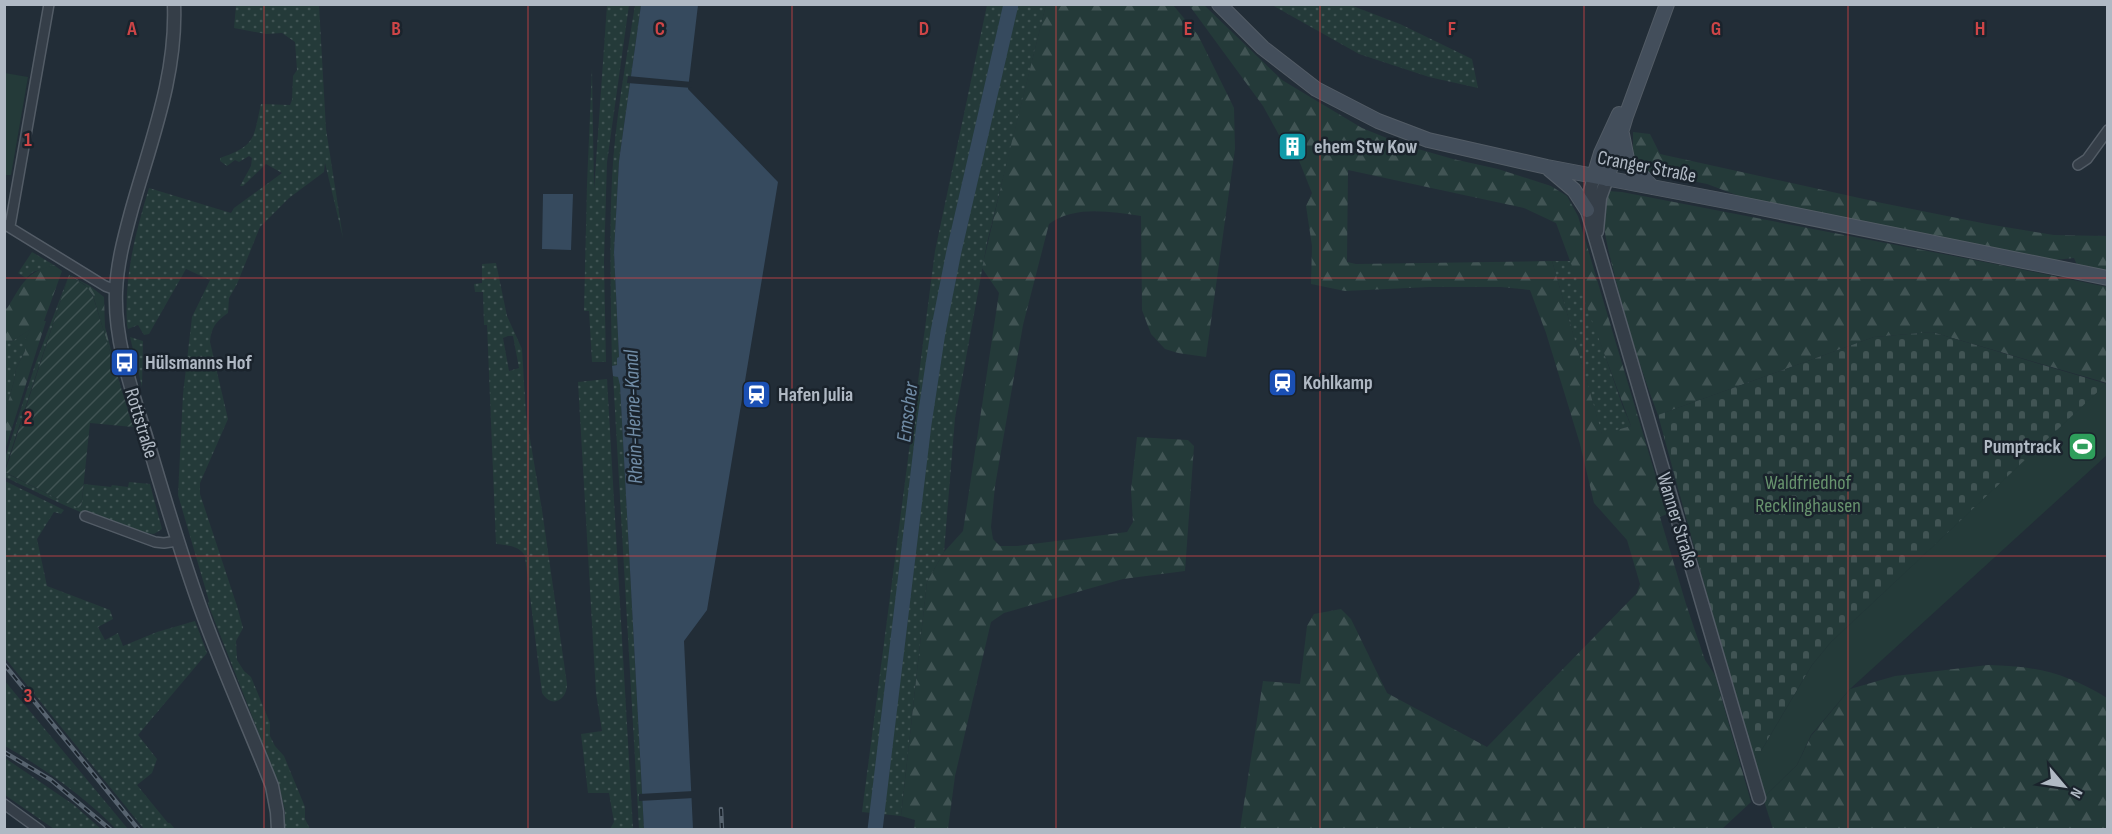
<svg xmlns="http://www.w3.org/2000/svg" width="2112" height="834" viewBox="0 0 2112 834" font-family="'Sofia Sans Condensed',sans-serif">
  <defs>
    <pattern id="grass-dots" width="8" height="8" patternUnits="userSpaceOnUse" patternTransform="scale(1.5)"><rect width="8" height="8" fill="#243a39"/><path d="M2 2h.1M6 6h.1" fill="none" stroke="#415454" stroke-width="1.8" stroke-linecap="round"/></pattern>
    <pattern id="forest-firs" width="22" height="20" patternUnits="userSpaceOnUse" patternTransform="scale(1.5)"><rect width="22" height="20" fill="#243a39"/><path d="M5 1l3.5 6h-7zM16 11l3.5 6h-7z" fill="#415454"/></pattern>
    <pattern id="cemetery-stones" width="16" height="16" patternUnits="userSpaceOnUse" patternTransform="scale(1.5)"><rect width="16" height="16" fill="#243a39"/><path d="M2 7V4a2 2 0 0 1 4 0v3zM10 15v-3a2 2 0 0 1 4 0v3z" fill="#415454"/></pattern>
    <pattern id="garden-furrows" width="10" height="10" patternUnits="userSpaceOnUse" patternTransform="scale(1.5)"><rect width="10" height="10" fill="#243a39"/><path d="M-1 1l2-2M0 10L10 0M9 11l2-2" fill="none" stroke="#415454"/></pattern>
  </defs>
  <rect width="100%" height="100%" fill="#222d37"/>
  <path fill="url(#grass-dots)" fill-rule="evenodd" d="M236 5H319L326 129 343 238 325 163 324 172 289 198 260 227 237 284 229 298 228 313C216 321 211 328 210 342L228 419 200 483V494L237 606 243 628 236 641 237 660 244 671 251 677 270 723V736L275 746 284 756 305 807V819L310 829H285V811L279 785 208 604 209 601 178 495 183 394 192 317 210 280 186 269 149 334 144 335 138 325 128 329 127 325C124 277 135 234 149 188L231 213 234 208 282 173 266 164 243 186H240L251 166 252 158 249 156 239 162 235 160 227 166 220 161V158C257 145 253 138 261 104L290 105 292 100 293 76 297 70 295 42 282 33 266 34 234 28Z
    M607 5H629L607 162 604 262 606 362H592L589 311H584L587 184 592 68 594 190Z
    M635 5H641L619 161 614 252 619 357 618 365 612 366C611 303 609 241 612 178 615 120 626 62 635 5Z
    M987 5H1046L987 243 955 418 944 552 927 582 901 816 862 812 935 251Z
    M1272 5H1350L1400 24 1472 59 1478 88 1429 77 1359 54Z
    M32 252 54 265 33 272 26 278 18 273Z
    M1552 261H1572L1623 407 1631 426 1602 435Z
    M496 263 507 316 522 349 526 415 542 510 567 684C567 700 552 709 542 693L525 556C520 546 507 545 496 544L487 325H484L483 292H475L474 284 482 283V264ZM508 336H513L519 368 509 371 503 338Z
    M69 275 5 469V458L36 362Z
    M32 328 25 340V351L16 369 14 381 5 413V344L14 340Z
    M130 337 143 341 142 387Z
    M613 376H618L620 384 644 829H639Z
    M607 379 633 829H610L614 822 609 793H588L581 734 602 731 596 693 578 382Z
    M4 472 58 499 81 508 84 484 111 487 112 485 128 487 129 482 150 484 162 529 154 534C107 528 49 498 5 477Z
    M5 481 64 510 61 514 54 512 37 539 47 586 110 610 113 619 98 627 105 640 118 633 123 646 157 632 195 621 207 653 138 735 157 759 152 773 137 785 168 823H170L175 829H144L5 658Z
    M4 680 128 829H116C84 796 45 769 5 746Z
    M5 758 74 805 101 829H54L5 795Z"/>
  <path fill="url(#forest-firs)" fill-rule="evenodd" d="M1046 5H1173L1198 35 1234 108 1235 149 1206 357 1178 353 1165 349 1151 334 1142 310 1141 216C1110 212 1076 205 1049 224L1023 325 995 486 991 527 993 539 1000 546H1017L1127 532 1133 522 1131 490 1137 437 1188 440 1194 446 1185 571 1123 579 1004 613 991 622 955 776 948 829H914L915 820 901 816 927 582 944 552 963 531 999 293 982 268 1006 165Z
    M1189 5H1204L1282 80 1362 128 1404 145 1453 159 1498 169 1551 186 1567 196 1578 216 1667 514 1660 517 1686 604 1705 660 1715 675 1751 802 1722 829H1240L1263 681 1300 684 1307 626 1314 614 1341 609 1351 619 1387 693 1487 747 1637 593 1640 584 1627 540 1594 503 1580 444 1546 333 1530 290 1501 287H1429L1345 291 1311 284 1312 246 1306 206 1312 193 1296 153 1284 144 1263 106ZM1348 170 1524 208 1556 223 1631 426 1602 434 1552 261 1356 264 1347 262Z
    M1633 132 1650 134 1660 154 1882 203 1987 224 2054 235 2107 236V271L2077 265 2074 258 2054 260 1747 199 1707 184 1642 171 1635 162 1633 154Z
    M1608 191 1622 192 2000 265 2107 287V383L1932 332 1874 337 1658 415C1640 368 1626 321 1614 273 1610 256 1604 236 1604 219 1603 209 1605 200 1608 191Z
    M54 265 62 271 44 321H46L5 450V413L14 381 16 369 25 351V340L31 329 14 340 5 344V310L8 307C22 284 26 272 54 265Z
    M69 275 90 286 104 297 105 327 122 392 93 295 85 285Z
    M1988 665C2036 666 2066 673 2107 698V829H1773L1763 798 1797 765 1811 736 1850 689 1895 676Z"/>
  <path fill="url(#cemetery-stones)" d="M1932 332 2107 384 1831 642 1812 665 1761 751H1750L1658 415 1874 337Z"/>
  <path fill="#243a39" d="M5 73 28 77 11 175H5Z
    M2107 383V455L1850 689 1811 735 1797 765 1763 798 1750 751H1761L1812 665 1831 642Z"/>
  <path fill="url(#garden-furrows)" d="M69 275 87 287 93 296 133 427 90 423 81 509 58 499 5 472Z"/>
  <path fill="#364a5e" d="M641 5H698L688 89 778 182 707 610 684 641 693 829H644L620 385 618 377 613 376 612 366 617 365V358L619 357 614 252 619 161Z
    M543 194H573L571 250 542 249Z"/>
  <path fill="#222d37" d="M628 76 692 82V88L627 83Z
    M694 791V798L639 801V794Z"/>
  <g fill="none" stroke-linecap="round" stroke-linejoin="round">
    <path stroke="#364a5e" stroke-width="15" d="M875 830 924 424 938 332 954 251 1011 4"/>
    <defs>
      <path id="minor" d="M2078 165 2087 159 2108 130
        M4 224 105 286 116 290
        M10 226 49 4
        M85 516 155 542 164 543 177 541
        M4 804 40 830"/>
      <path id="tertiary" d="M174 4C177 77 150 143 131 212 124 238 117 264 116 292 114 344 134 396 149 446 166 504 183 561 204 618 225 675 250 730 272 786L277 812 278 830
        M1594 176 1588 199 1587 210 1759 798
        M1597 231 1600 198 1607 179"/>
      <path id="secondary" d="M1219 4 1263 48 1316 89 1378 121 1428 140 1547 167 1731 202 2108 278
        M1622 134 1627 159 1652 187
        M1549 169 1574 190 1587 210
        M1594 176 1601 153 1619 114
        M1607 179 1626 116 1667 4"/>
    </defs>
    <use href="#minor" stroke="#535c66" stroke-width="12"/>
    <use href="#tertiary" stroke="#535c66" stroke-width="15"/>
    <use href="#secondary" stroke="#535c66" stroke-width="16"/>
    <use href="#minor" stroke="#353e48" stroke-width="9"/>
    <use href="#tertiary" stroke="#353e48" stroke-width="12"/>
    <use href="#secondary" stroke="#434e5b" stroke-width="14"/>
    <defs>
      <path id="rail" d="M4 664 139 830
        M4 752 51 780 111 830
        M721 809 722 830"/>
    </defs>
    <use href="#rail" stroke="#57636f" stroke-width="4.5"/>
    <use href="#rail" stroke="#1a232c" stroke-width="2" stroke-dasharray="7" stroke-linecap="butt"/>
  </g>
  <path fill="none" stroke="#ce4547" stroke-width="1.5" stroke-opacity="0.55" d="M264 4V830M528 4V830M792 4V830M1056 4V830M1320 4V830M1584 4V830M1848 4V830M4 278H2108M4 556H2108"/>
  <defs>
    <symbol id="building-square" viewBox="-11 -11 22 22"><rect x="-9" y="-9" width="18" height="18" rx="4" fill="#0f9aa8" stroke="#1a232c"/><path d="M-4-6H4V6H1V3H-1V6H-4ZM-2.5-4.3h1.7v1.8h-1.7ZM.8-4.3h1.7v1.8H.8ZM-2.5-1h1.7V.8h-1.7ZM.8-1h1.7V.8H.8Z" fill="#fff"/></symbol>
    <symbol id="bus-square" viewBox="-11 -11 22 22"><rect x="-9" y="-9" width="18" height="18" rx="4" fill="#1a4fb4" stroke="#1a232c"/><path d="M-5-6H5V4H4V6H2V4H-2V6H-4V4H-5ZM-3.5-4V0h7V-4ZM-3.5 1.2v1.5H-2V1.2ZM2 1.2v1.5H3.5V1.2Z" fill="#fff"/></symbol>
    <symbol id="station-square" viewBox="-11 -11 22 22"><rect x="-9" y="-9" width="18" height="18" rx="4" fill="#1a4fb4" stroke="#1a232c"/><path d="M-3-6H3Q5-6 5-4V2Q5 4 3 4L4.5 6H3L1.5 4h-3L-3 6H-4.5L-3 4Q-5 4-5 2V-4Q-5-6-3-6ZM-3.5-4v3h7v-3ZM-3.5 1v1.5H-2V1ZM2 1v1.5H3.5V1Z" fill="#fff"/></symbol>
    <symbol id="stadium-square" viewBox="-11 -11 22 22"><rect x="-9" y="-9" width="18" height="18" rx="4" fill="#2e9e5b" stroke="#1a232c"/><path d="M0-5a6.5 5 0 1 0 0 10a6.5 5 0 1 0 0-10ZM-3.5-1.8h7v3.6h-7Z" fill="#fff"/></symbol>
  </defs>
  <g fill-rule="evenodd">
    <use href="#building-square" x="1276" y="130" width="33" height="33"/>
    <use href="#bus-square" x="108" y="346" width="33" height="33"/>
    <use href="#station-square" x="1266" y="366" width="33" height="33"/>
    <use href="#station-square" x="740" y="378" width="33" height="33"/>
    <use href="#stadium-square" x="2066" y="430" width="33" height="33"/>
  </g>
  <g text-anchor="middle" stroke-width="5" stroke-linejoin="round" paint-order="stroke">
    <g font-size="20" font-weight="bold" fill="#b0b9c4" stroke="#1a232c" text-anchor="start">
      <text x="1314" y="153">ehem Stw Kow</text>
      <text x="145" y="369">Hülsmanns Hof</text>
      <text x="1303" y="389">Kohlkamp</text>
      <text x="778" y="401">Hafen Julia</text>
      <text x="2061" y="453" text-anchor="end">Pumptrack</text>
    </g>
    <g font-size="20" fill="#b0b9c4" stroke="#1a232c">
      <text transform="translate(1647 166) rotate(11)" y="7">Cranger Straße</text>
      <text transform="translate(142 423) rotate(73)" y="7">Rottstraße</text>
      <text transform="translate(1678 520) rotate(73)" y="7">Wanner Straße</text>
    </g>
    <g font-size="20" fill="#68946e" stroke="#1a232c">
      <text x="1808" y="489">Waldfriedhof<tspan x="1808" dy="23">Recklinghausen</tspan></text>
    </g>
    <g font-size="21" font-style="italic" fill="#718da7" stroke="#1a232c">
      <text transform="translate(907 412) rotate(-83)" y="7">Emscher</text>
      <text transform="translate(633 417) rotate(-92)" y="7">Rhein-Herne-Kanal</text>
    </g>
  </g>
  <g font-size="20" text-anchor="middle" font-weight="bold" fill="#ce4547" stroke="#1a232c" stroke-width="5" stroke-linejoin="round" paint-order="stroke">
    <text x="132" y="35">A</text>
    <text x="396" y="35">B</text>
    <text x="660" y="35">C</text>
    <text x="924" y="35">D</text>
    <text x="1188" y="35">E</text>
    <text x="1452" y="35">F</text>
    <text x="1716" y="35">G</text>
    <text x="1980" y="35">H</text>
    <text x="28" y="146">1</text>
    <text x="28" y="424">2</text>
    <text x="28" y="702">3</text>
  </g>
  <rect width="2112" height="834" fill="none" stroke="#b0b9c4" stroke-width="12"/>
  <g transform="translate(2064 786) rotate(119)" stroke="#1a232c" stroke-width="4.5" paint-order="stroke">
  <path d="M0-4.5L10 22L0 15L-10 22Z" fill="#b0b9c4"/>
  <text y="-9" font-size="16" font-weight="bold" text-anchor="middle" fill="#b0b9c4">N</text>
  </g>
</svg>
